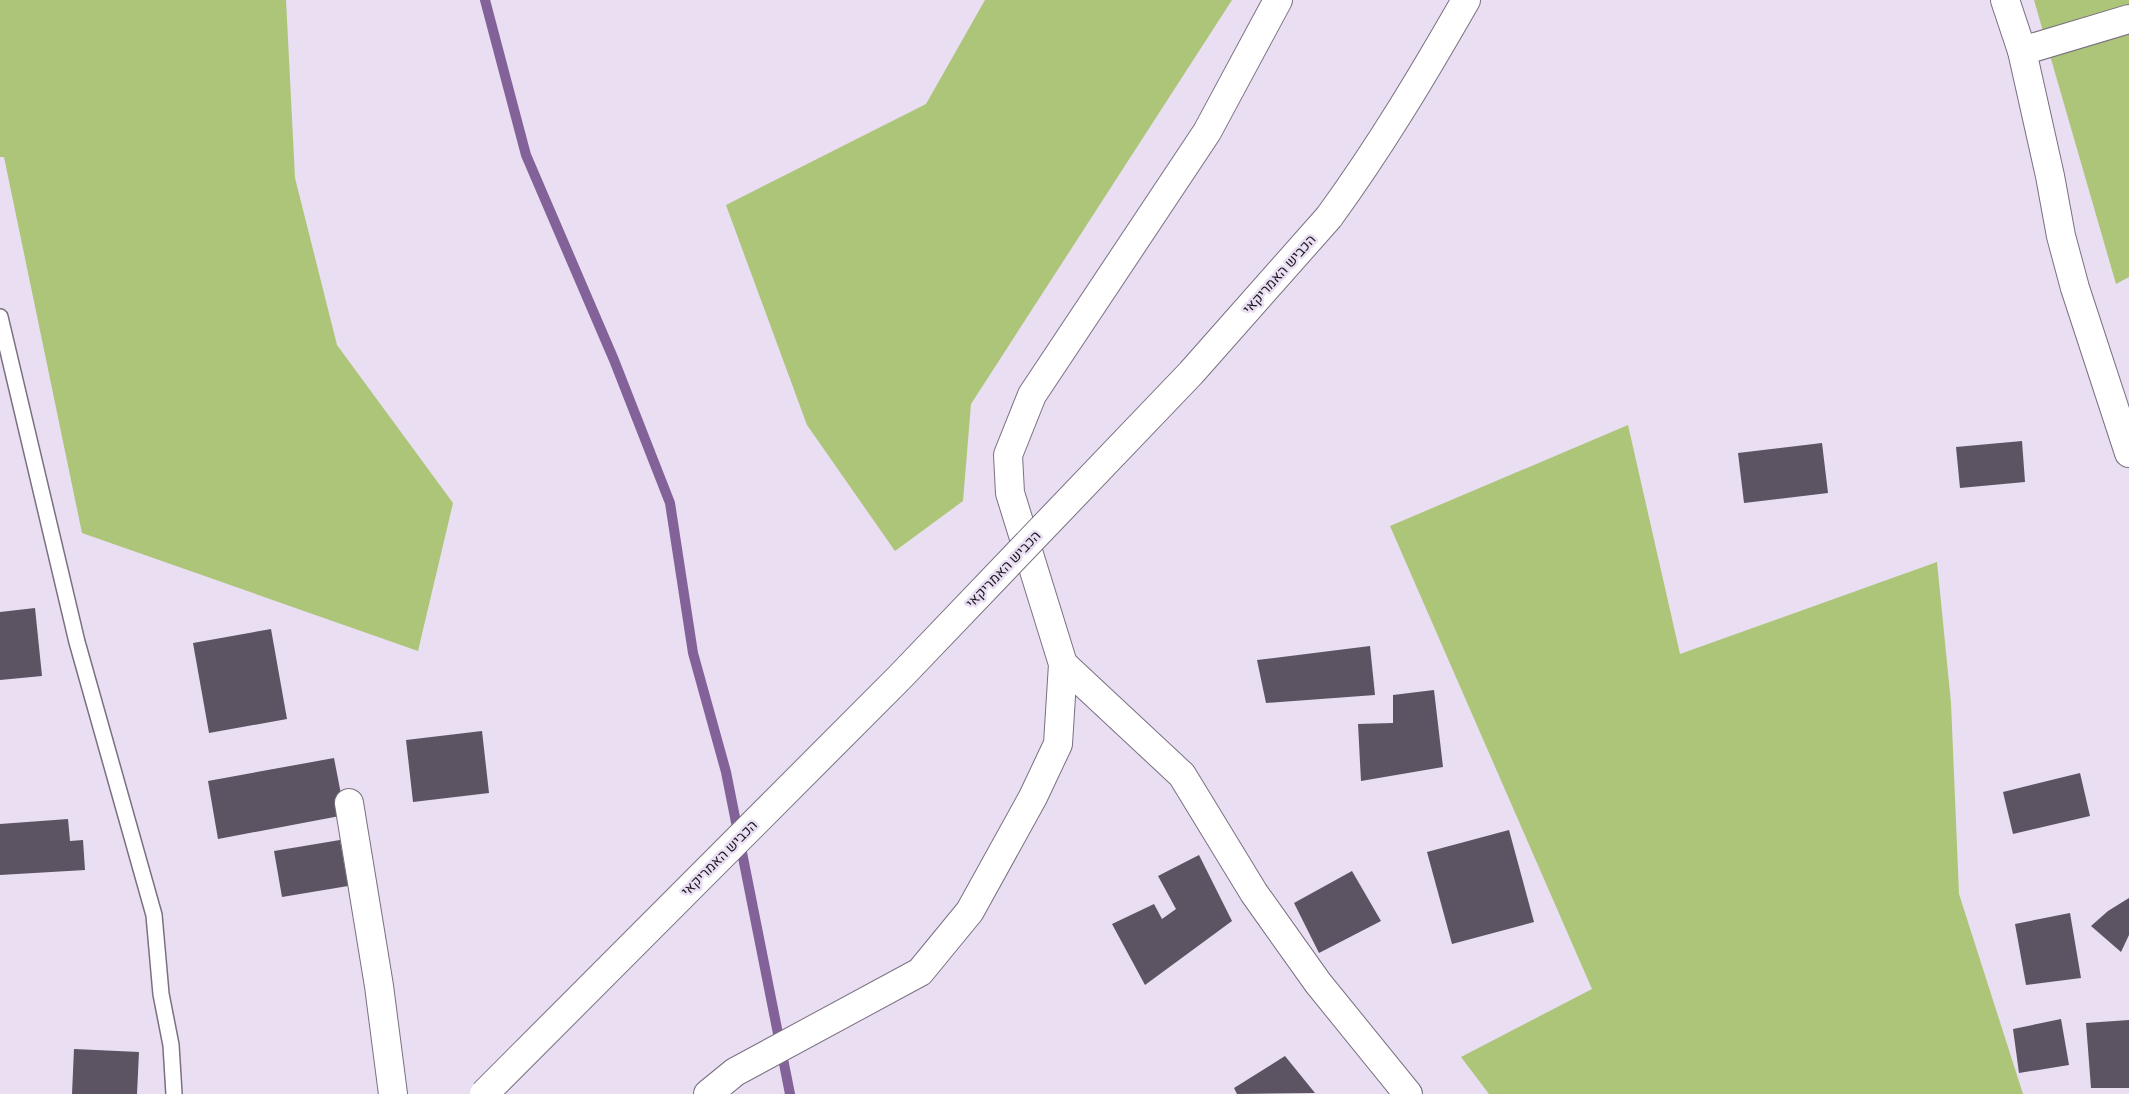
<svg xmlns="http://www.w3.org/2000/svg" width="2129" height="1094" viewBox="0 0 2129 1094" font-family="Signika,Heebo,sans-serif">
  <rect width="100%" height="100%" fill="#e9def2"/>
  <path fill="#acc578" d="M0 0H286L295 178 337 345 453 503 418 651 82 533 4 157H0Z
    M985 0H1232L971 404 963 501 895 551 807 425 726 205 926 104Z
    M2034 0H2129V277L2116 284Z
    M1628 425 1680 654 1937 562 1951 703 1959 894 2023 1094H1489L1461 1057 1592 989 1390 526Z"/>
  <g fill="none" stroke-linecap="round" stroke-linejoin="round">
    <path stroke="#826298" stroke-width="10" d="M485 0 526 155 614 360 670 503 693 653 726 772 790 1094"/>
  </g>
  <path fill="#5c5363" d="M2022 441 2025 482 1960 488 1956 447Z
    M1822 443 1828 493 1744 503 1738 453Z
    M35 608 42 676 0 680V612Z
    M271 629 287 719 209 733 193 643Z
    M1370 646 1375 695 1266 703 1257 660Z
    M1434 690 1443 767 1361 781 1358 724 1393 723V695Z
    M482 731 489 793 413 802 406 740Z
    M334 758 345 815 218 839 208 781Z
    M2080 773 2090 816 2013 834 2003 792Z
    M68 819 70 841 83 840 85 870 0 875V824Z
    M1509 830 1534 922 1452 944 1427 852Z
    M340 840 348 886 282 897 274 851Z
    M1199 855 1232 921 1145 985 1112 924 1154 904 1162 919 1176 909 1158 876Z
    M1352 871 1381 921 1319 953 1294 903Z
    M2129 898V935L2121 952 2091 926 2108 911Z
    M2070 913 2081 978 2026 985 2015 924Z
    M2061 1019 2069 1065 2019 1073 2013 1029Z
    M2129 1020V1088H2091L2086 1023Z
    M74 1049 139 1052 137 1094H72Z
    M1285 1056 1315 1093 1237 1094 1234 1088Z"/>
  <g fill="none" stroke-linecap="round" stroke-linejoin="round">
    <defs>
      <path id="lane" d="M0 317 77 642 154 915 161 994 171 1045 174 1094"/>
      <path id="street" d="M2022 51 2129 19
        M1063 664 1182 775 1254 893 1318 983 1408 1094
        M349 803 379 986 393 1094"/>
      <path id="secondary" d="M2005 0 2022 51 2050 176 2061 236 2075 288 2129 453
        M1329 217C1380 147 1423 75 1466 0
        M708 1094 735 1072 920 972 970 911 1033 797 1058 744 1063 664 1010 493 1008 455 1032 395 1207 132 1278 0"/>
    </defs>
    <use href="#lane" stroke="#7a7081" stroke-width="18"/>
    <use href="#street" stroke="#7a7081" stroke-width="30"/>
    <use href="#secondary" stroke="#7a7081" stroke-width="30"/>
    <use href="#lane" stroke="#fff" stroke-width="15"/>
    <use href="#street" stroke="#fff" stroke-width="28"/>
    <use href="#secondary" stroke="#fff" stroke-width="28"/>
    <defs>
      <path id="secondary-bridge" d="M484 1094 900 677 1191 373 1329 217"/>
    </defs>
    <use href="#secondary-bridge" stroke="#7a7081" stroke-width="30" stroke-linecap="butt"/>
    <use href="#secondary-bridge" stroke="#fff" stroke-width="28"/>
  </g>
  <g text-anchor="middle" stroke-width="5" stroke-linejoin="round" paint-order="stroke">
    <g font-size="14" fill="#1b171e" stroke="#e9def2">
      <text transform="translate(1279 274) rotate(-48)" y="5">הכביש האמריקאי</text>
      <text transform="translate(1003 569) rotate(-46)" y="5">הכביש האמריקאי</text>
      <text transform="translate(719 858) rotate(-45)" y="5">הכביש האמריקאי</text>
    </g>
  </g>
</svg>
